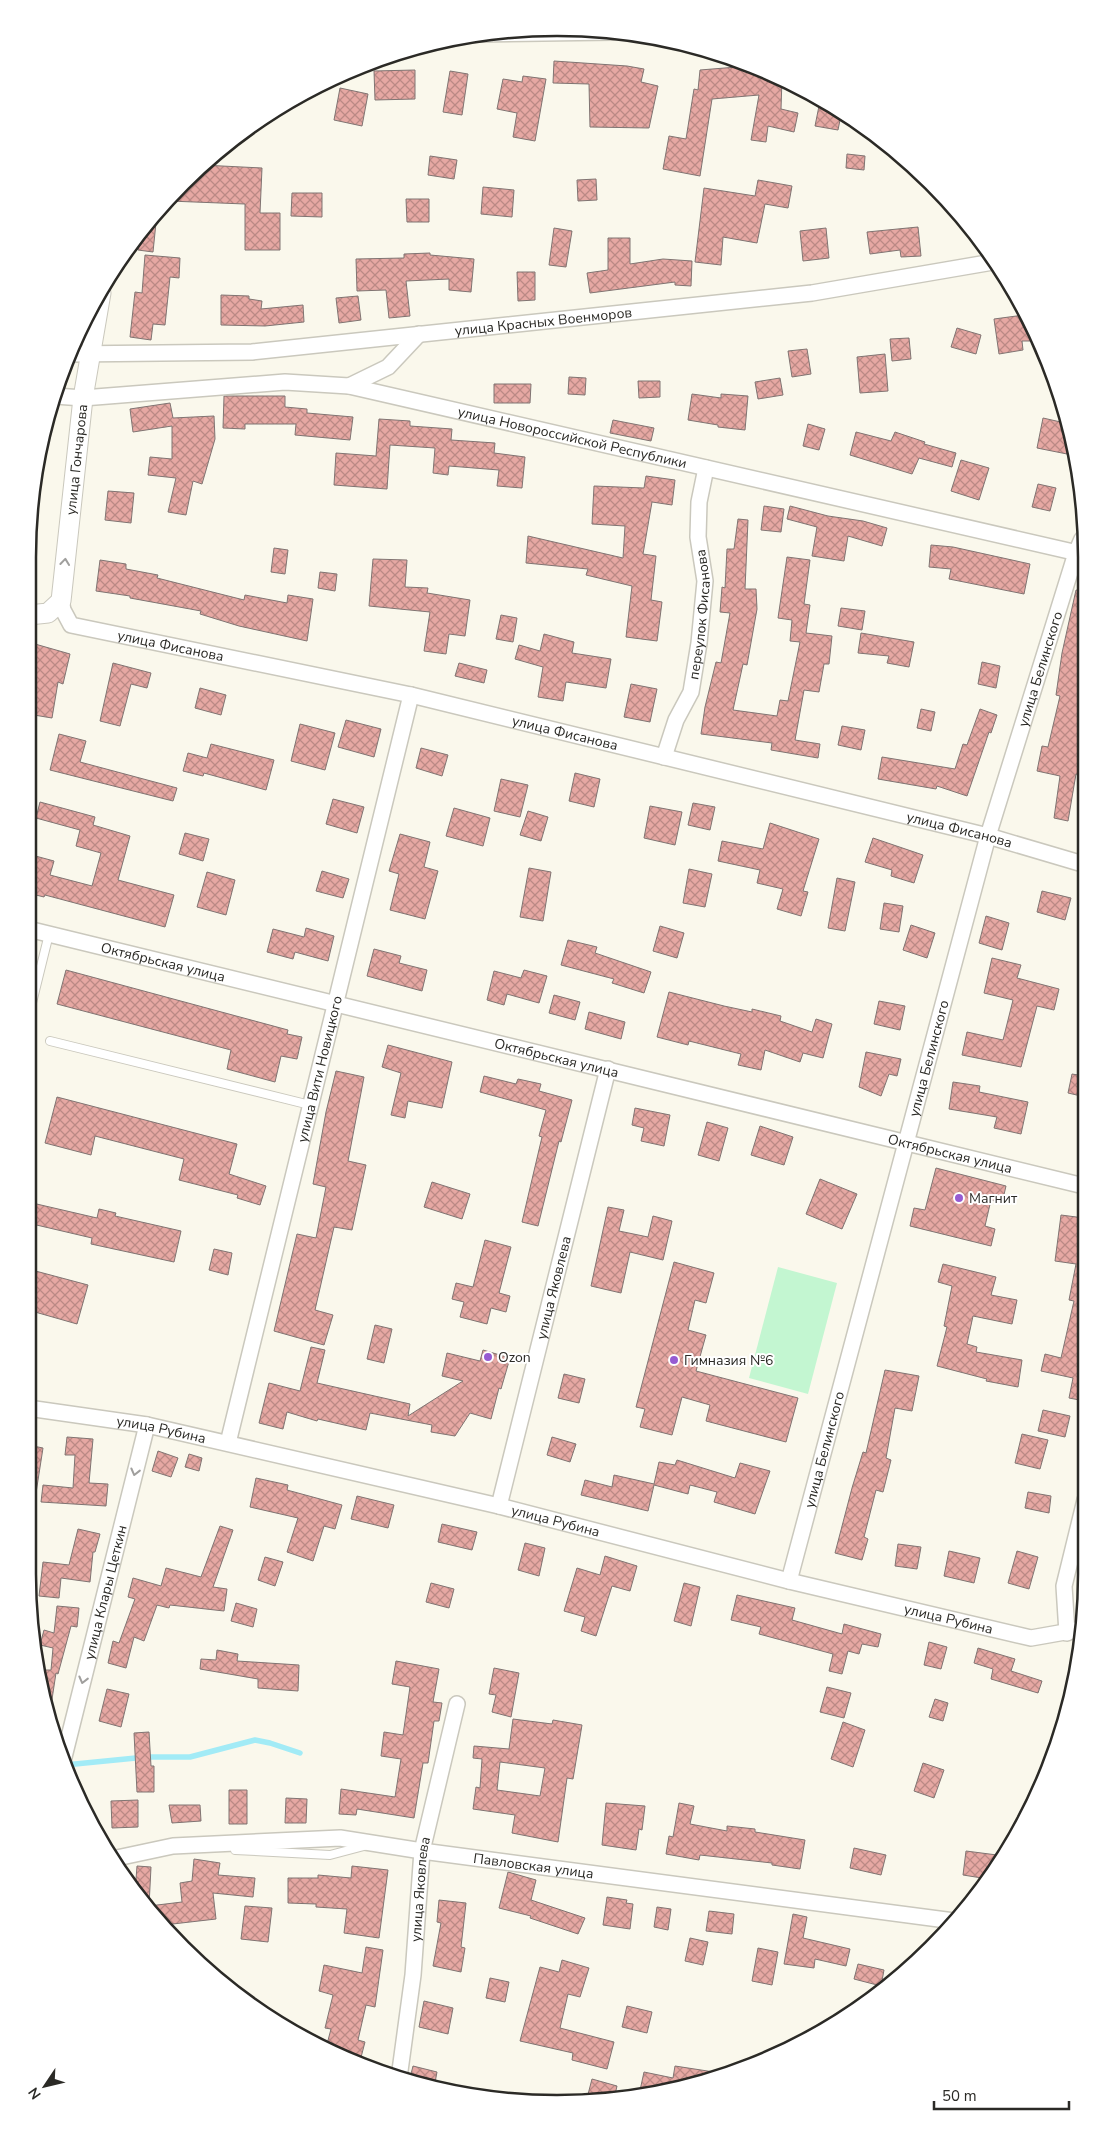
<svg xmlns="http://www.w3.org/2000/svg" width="1114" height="2131" viewBox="0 0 1114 2131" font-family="'Nunito Sans',sans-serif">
  <defs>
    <pattern id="building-cross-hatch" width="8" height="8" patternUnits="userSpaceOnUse" patternTransform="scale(1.25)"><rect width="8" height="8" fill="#e6a8a3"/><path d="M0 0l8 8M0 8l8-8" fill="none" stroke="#bb8985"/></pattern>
  </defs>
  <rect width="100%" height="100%" fill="#faf8ec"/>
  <path fill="#c3f6d1" d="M778 1267 837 1283 808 1394 749 1378Z"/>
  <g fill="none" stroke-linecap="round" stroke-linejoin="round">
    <path stroke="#a2ebf6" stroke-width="5.5" d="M65 1765 146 1757H190L255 1740 270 1743 300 1753"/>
  </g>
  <path fill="url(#building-cross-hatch)" stroke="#807472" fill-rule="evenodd" d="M554 61 627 66 644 69 641 82 658 86 649 128 590 127 589 84 553 83Z
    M749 66 782 79 781 109 798 113 794 132 768 126 766 142 751 140 759 95 712 99 700 176 663 169 669 136 686 139 694 89 698 90 700 70Z
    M415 70V99L375 100 374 71Z
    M450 71 468 74 462 115 443 112Z
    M523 76 546 79 535 141 513 137 517 113 497 109 503 79 522 82Z
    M340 88 368 94 362 126 334 120Z
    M820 101 841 115 838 130 815 126Z
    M847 154 865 156 864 170 846 168Z
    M430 156 457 160 454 179 428 175Z
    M202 165 262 168 260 213H280V250H245V204L169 201Z
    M596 179 597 200 578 201 577 180Z
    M758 180 792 186 788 208 765 204 757 243 723 237 721 265 695 262 704 188 755 196Z
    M483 187 514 190 512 217 481 214Z
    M292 193H322V217L291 216Z
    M406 199H429V222H407Z
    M157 213 153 252 138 250 140 231Z
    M918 227 921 256 901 257 900 250 870 254 867 232Z
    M554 228 572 231 566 267 549 265Z
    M826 228 829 258 803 261 800 231Z
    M608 238H630V264L663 259 692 261 691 286 675 285V282L590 293 587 273 608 270Z
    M430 253V255L474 259 471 292 449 290V279L406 281 410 316 389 318 386 290 357 291 356 259 404 258V254Z
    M145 255 180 258 179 278 170 277 165 325 153 324 151 340 130 337 135 292 142 293Z
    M517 272H535V300L518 301Z
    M221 295 249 296V299L262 301 261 309 303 305 304 322 265 326 221 325Z
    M358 296 361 320 339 323 336 298Z
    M1024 315 1038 341H1022L1023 350 999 354 994 319Z
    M957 328 981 335 976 354 951 347Z
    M909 338 911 359 892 361 890 339Z
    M807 349 811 374 792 377 788 351Z
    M885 354 888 391 860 393 857 357Z
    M569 377 586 378 585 395 568 394Z
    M780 378 783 395 758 399 755 382Z
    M638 381H660V397L639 398Z
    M494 384H531L530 403H494Z
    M692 394 721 398V394L748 396 745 430 718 427V425L688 420Z
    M224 396H285V407L307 409V413L353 417 350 440 295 435 296 424H245V429L223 428Z
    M170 403 173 418 214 416 215 439 202 484 193 481 186 515 168 512 176 478 148 475 150 457 172 459V426L133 432 130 409Z
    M1043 418 1065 423 1069 441 1067 454 1037 448Z
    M379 419 410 421V426L452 429 451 440 495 443 494 453 525 457 522 488 497 486 499 470 449 466 448 475 433 473 435 448 390 445 387 489 334 485 336 453 376 456Z
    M613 420 654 428 651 441 610 433Z
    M808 424 825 429 819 450 803 446Z
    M856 432 891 441 895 432 925 442 924 444 956 453 952 467 919 458 912 474 850 455Z
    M961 460 989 468 979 500 951 491Z
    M646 476 675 480 672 505 652 502 643 554 656 556 651 600 662 602 657 641 626 637 632 586 586 575 588 569 526 563 528 536 623 558 625 526 592 524 594 486 644 488Z
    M1038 484 1056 488 1050 511 1032 507Z
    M108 491 134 493 131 523 105 520Z
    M764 506 784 509 781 532 761 530Z
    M790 506 828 516 863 521 887 528 882 546 848 536 844 561 812 556 817 527 787 519Z
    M738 519 748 520 745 589H756L757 609 747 665 743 664 733 710 777 716 780 700 788 701 800 642 790 641 792 620 778 618 787 557 810 560 804 604 810 605 806 633 832 636 829 664H824L819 692 804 690 795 740 820 744 818 758 771 750 772 743 701 734 705 707 716 662 721 663 730 613 720 612 722 587 725 588 727 549H734Z
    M931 545 953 547 1030 564 1024 594 949 579 951 569 929 567Z
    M274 548 288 550 285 574 271 572Z
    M373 559 407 560 405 587 428 588 427 593 470 600 465 636 449 634 446 654 424 651 430 612 369 606Z
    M100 560 126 564V569L158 575 157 578 244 600 245 595 287 603 288 595 313 599 307 641 239 626 200 614 201 611 130 598V596L96 591Z
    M320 572 337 574 335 591 318 588Z
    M1076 590 1082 591 1083 776 1076 774 1068 821 1054 818 1060 776 1037 771 1042 746 1048 747 1060 696 1056 695 1062 653Z
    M841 608 865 611 862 630 838 626Z
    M501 615 517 618 513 642 496 639Z
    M861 633 914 642 909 667 887 663 889 656 858 653Z
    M544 634 574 642 572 653 611 659 606 688 566 682 563 701 538 697 543 667 515 659 519 645 540 651Z
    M35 644 70 654 63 684 58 682 52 718 28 714V669Z
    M982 662 1000 666 996 688 978 684Z
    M113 663 151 673 147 688 131 684 120 726 100 721Z
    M459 663 487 670 484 683 455 676Z
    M631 684 657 689 650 722 624 717Z
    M200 688 226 695 221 715 195 708Z
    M921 709 935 712 931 731 917 728Z
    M980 709 997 715 991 733 989 732 967 796 937 786 936 789 878 779 882 757 955 769 963 744 967 745Z
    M346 720 381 729 374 757 338 747Z
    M300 724 335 733 325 770 291 761Z
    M842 726 865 730 861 750 838 745Z
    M59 734 86 741 80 762 177 788 173 801 50 770Z
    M211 744 274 760 266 790 204 773 203 776 183 771 188 753 207 758Z
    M421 748 448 755 442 776 416 768Z
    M575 773 600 779 594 807 569 801Z
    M501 779 528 785 520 817 494 811Z
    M333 799 364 807 357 833 326 824Z
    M40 802 95 817 93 825 130 836 118 880 174 895 165 927 45 895 44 897 28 893V854L54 861 50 875 92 886 101 853 76 846 80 830 36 818Z
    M693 803 715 807 710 830 688 825Z
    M650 806 682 812 675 845 644 838Z
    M454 808 490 818 483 846 446 836Z
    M528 811 548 817 541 841 520 835Z
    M770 823 819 839 803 891 808 892 801 916 777 909 783 889 757 883 760 870 718 861 722 841 763 849Z
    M185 833 209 839 203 861 179 854Z
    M400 834 430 842 424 867 438 871 425 919 390 910 399 874 389 871Z
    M873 838 923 855 914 883 891 876 892 870 865 862Z
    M529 868 551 872 543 921 520 917Z
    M689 869 712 874 705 907 683 903Z
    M322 871 349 879 343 898 316 891Z
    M207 872 235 880 226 915 197 907Z
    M837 878 855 882 845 931 828 928Z
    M1042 891 1071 898 1065 920 1037 912Z
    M884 903 903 906 899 932 880 929Z
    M986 916 1009 923 1002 950 979 943Z
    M911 925 935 933 927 958 903 950Z
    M660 926 684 933 677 958 653 951Z
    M306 928 334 936 328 961 295 952 293 959 267 952 273 929 304 937Z
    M568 940 597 947 595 953 651 972 644 993 612 983 614 979 561 965Z
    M374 949 401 956 399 963 427 970 422 991 367 976Z
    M992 958 1021 965 1017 978 1059 989 1054 1010 1037 1006 1021 1067 962 1055 967 1032 1003 1040 1013 1000 984 993Z
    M66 970 288 1030 287 1034 302 1037 297 1059 281 1056 275 1082 227 1069 231 1050 57 1004Z
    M524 970 547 976 539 1003 507 994 504 1005 487 1000 494 971 521 978Z
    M669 992 724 1006 752 1012V1009L781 1016 780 1021 812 1032 816 1019 832 1024 823 1058 803 1053 800 1062 765 1050 761 1070 738 1065 741 1054 689 1041 688 1045 657 1037Z
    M554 995 580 1002 575 1020 549 1013Z
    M879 1001 905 1006 900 1030 874 1024Z
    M589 1012 625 1022 621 1039 585 1029Z
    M388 1045 452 1062 442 1108 408 1101 405 1118 391 1115 401 1073 382 1067Z
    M866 1052 901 1059 897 1076 889 1074 881 1096 859 1087Z
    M336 1071 364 1077 348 1161 366 1165 352 1230 334 1227 315 1310 333 1315 324 1345 274 1331 297 1234 316 1238 326 1187 313 1184 326 1112Z
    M1072 1074 1084 1076 1081 1096 1068 1093Z
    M484 1076 516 1084 518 1079 541 1084 539 1091 572 1100 561 1142 559 1141 538 1226 522 1222 542 1137 539 1136 546 1110 480 1092Z
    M953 1082 980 1086 979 1092 1028 1102 1021 1134 994 1128 997 1117 949 1109Z
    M57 1097 237 1144 229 1174 266 1186 260 1205 237 1198 238 1195 179 1180 184 1159 95 1136 91 1155 45 1143Z
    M635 1108 670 1115 664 1146 641 1141 644 1128 632 1125Z
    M707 1122 728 1128 719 1161 698 1155Z
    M760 1126 793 1137 784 1165 751 1155Z
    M936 1168 1006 1186 1002 1203 991 1200 985 1226 995 1229 991 1246 910 1226 914 1208 925 1210Z
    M820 1179 857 1194 842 1229 806 1214Z
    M432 1182 470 1194 462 1219 424 1207Z
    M28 1202 97 1218 99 1209 116 1213 115 1216 181 1231 174 1262 91 1244 92 1238 28 1223Z
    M608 1207 624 1210 619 1231 648 1237 653 1216 672 1221 663 1260 630 1252 621 1293 591 1286Z
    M1061 1215 1084 1218 1085 1401 1069 1398 1073 1378 1041 1371 1045 1354 1061 1358 1074 1301 1069 1300 1076 1264 1055 1261Z
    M485 1240 511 1247 499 1293 510 1296 506 1312 491 1308 487 1324 460 1317 464 1302 452 1299 456 1283 473 1287Z
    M214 1249 232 1253 228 1275 209 1270Z
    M674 1262 714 1273 706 1303 695 1300 688 1330 706 1335 696 1371 798 1398 786 1442 706 1421 710 1405 682 1397 672 1435 640 1427 645 1409 636 1407Z
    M943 1264 996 1277 991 1295 1017 1300 1012 1324 973 1316 967 1344 977 1347 976 1352 1022 1360 1018 1387 986 1381 987 1379 937 1366 947 1327 944 1326 952 1286 938 1282Z
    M28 1269 88 1285 77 1324 28 1310Z
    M375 1325 392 1329 384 1363 367 1359Z
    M311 1347 325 1350 317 1383 410 1404 408 1416 463 1381 442 1376 447 1353 480 1361 483 1350 510 1358 501 1389 499 1388 491 1419 470 1413 455 1436 431 1432 432 1425 370 1413 366 1430 318 1419 317 1421 287 1412 283 1429 259 1423 269 1383 300 1391Z
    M885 1370 919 1376 912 1411 895 1408 886 1458 891 1460 883 1492 876 1490 864 1537 868 1539 862 1560 835 1553 852 1488 863 1452 866 1453Z
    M564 1374 585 1379 579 1403 558 1398Z
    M1043 1410 1070 1416 1065 1437 1038 1431Z
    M1022 1434 1048 1440 1040 1469 1015 1463Z
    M67 1437 93 1439 89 1483 108 1484 106 1506 41 1502 43 1485 73 1488 75 1455H65Z
    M552 1437 576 1444 570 1462 547 1455Z
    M28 1445 43 1448 36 1493 28 1492Z
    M158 1451 178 1458 171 1477 152 1471Z
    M189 1454 202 1458 199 1471 185 1467Z
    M677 1460 735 1478 740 1463 770 1471 755 1514 714 1502 717 1492 690 1485 688 1494 654 1485 648 1511 581 1495 585 1480 612 1487 614 1475 654 1484 659 1462 675 1465Z
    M256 1478 288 1485 287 1490 342 1505 335 1529 324 1526 313 1561 287 1552 298 1518 250 1507Z
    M1028 1492 1051 1496 1049 1513 1025 1508Z
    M357 1496 394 1505 388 1528 351 1519Z
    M442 1524 477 1532 472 1550 438 1542Z
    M220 1526 233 1530 213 1587 227 1589 224 1611 170 1605 169 1608 157 1605 144 1641 134 1637 126 1668 108 1663 113 1641 119 1643 135 1599 128 1597 133 1578 161 1586 166 1568 201 1577Z
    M78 1529 100 1534 95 1552H93L90 1582 61 1578 59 1598 39 1596 43 1562 69 1565Z
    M525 1543 545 1548 539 1576 518 1570Z
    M898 1544 921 1547 917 1569 895 1566Z
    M949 1551 980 1558 974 1583 944 1576Z
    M1017 1551 1038 1557 1029 1589 1008 1583Z
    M605 1556 637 1566 630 1591 612 1586 596 1636 581 1631 585 1617 564 1611 577 1568 600 1575Z
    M265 1557 283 1562 275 1586 258 1580Z
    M431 1583 454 1589 449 1608 426 1602Z
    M684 1583 700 1587 691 1626 674 1621Z
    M737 1595 795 1608 792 1620 842 1634 844 1624 881 1634 878 1647 862 1644 859 1654 848 1651 842 1674 829 1671 833 1654 759 1634 761 1627 731 1620Z
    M236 1603 257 1609 253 1627 231 1621Z
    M57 1606 79 1608 77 1627 71 1626 58 1674 56 1673 49 1719 37 1670H51L53 1648 40 1645 44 1630 54 1633Z
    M929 1642 947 1647 941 1669 924 1665Z
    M978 1648 1015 1659 1011 1671 1042 1681 1038 1693 991 1679 993 1669 974 1663Z
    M217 1650 238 1654 237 1661 299 1665 298 1691 258 1688V1679L200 1669 201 1659 216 1660Z
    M396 1661 439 1669 433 1702 442 1703 439 1721H434L428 1763H423L414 1818 357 1809 356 1815 339 1814 341 1789 395 1797 401 1759 381 1756 384 1732 403 1735 410 1687 392 1684Z
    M494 1668 519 1673 511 1717 492 1712 496 1695 489 1694Z
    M827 1687 851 1693 844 1718 820 1712Z
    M107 1689 129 1694 121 1727 99 1721Z
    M935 1699 948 1703 943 1721 929 1717Z
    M513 1719 552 1724 553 1720 582 1725 573 1779 567 1778 558 1842 512 1833 515 1815 473 1809 476 1787 480 1788 482 1759 473 1758 474 1746 509 1749ZM500 1762 545 1768 540 1796 497 1790Z
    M843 1722 865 1730 853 1767 831 1759Z
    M149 1732 151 1766H154V1792H137L134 1733Z
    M923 1763 944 1770 934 1798 914 1791Z
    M229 1790H247V1824H229Z
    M286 1798 307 1799 306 1823H285Z
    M138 1800V1827L112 1828 111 1801Z
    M606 1803 645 1806 642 1830 639 1829 636 1850 602 1845Z
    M679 1803 694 1806 690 1824 727 1831V1826L755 1829V1832L805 1840 800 1869 772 1865V1863L700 1855 699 1860 666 1854 669 1836 673 1837Z
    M169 1805H200L201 1821 172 1823Z
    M854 1848 886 1855 881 1875 850 1868Z
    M966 1851 997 1855 996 1866 988 1879 963 1875Z
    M194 1859 220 1863 218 1875 255 1878 253 1897 213 1893 216 1919 164 1925 135 1893 137 1866 151 1867 149 1906 182 1902 180 1883 192 1881Z
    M352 1866 388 1870 379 1938 344 1933 347 1909 316 1907V1904L288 1903V1878H318V1875L351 1878Z
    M508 1872 536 1880 531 1900 585 1918 578 1934 530 1918 531 1916 499 1908Z
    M607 1897 627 1900 626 1903 633 1904 630 1929 603 1925Z
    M439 1900 466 1903 461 1947 465 1948 461 1972 433 1966 441 1923 437 1922Z
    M245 1906 272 1908 268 1942 241 1939Z
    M657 1907 671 1909 668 1930 654 1927Z
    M709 1911 734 1914 732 1934 706 1931Z
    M793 1914 807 1917 803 1938 850 1949 846 1966 815 1959 814 1968 784 1964Z
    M690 1938 708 1942 703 1965 685 1961Z
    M366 1947 383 1950 375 2007 366 2005 358 2040 365 2042 359 2065 326 2048 331 2029 325 2028 333 1995 319 1991 324 1965 362 1973Z
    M758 1948 778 1952 772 1985 752 1981Z
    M562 1960 589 1968 580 1997 568 1994 560 2028 614 2042 607 2069 572 2060 573 2053 520 2041 540 1967 559 1972Z
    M858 1964 884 1970 881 1986 854 1979Z
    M490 1978 509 1982 505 2002 486 1998Z
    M424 2001 453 2008 448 2034 419 2027Z
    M627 2006 652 2012 647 2033 622 2027Z
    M413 2066 437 2072 434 2088 409 2082Z
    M675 2066 727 2074 694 2086 639 2095 644 2072 673 2078Z
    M592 2079 617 2086 614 2099 586 2102Z"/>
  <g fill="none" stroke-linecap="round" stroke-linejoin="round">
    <defs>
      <path id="service" d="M29 631 31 616
        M28 1019 49 934
        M50 1041 310 1105
        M235 1850 330 1855 364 1846"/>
      <g id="minor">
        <path d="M479 34 613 32"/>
        <path id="s1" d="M71 354 252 352 812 293 993 262"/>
        <path d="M349 386 388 367 419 334"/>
        <path id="s2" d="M55 396 83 398 285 382 349 386 1082 554"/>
        <path id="s3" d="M61 601 63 610 71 625 411 695 988 836 1083 864"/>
        <path id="s4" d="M664 757 676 720 691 692 699 643 705 581 698 537 699 502 706 468"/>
        <path id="s5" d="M28 929 1084 1186"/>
        <path id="s6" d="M28 1408 147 1425 499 1506 789 1581 1031 1638 1082 1629"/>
        <path id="s7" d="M228 1443 411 695"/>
        <path id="s8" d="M499 1506 608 1069"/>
        <path id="s9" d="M789 1581 988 836 1076 553 1082 539"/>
        <path d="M1067 1633 1064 1586 1085 1500"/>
        <path id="s10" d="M63 1761 147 1425"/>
        <path id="s11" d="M112 1859 173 1846 340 1838 422 1851 954 1921"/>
        <path id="s12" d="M399 2078 413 1975 422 1851 457 1704"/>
      </g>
      <g id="tertiary">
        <path id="s13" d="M29 615 48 613 61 601 83 398 101 293"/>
      </g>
    </defs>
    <use href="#service" stroke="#cac8bd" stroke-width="10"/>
    <use href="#minor" stroke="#cac8bd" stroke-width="18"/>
    <use href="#tertiary" stroke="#cac8bd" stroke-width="21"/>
    <use href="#service" stroke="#fff" stroke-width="8"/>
    <use href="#minor" stroke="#fff" stroke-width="15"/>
    <use href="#tertiary" stroke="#fff" stroke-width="19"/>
  </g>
  <defs><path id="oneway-chevron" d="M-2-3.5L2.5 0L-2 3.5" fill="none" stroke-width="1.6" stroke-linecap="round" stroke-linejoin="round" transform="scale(1.25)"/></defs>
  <g stroke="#a09f9d">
    <use href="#oneway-chevron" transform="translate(65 562) rotate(-84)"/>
    <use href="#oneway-chevron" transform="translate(135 1472) rotate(104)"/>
    <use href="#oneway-chevron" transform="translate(83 1680) rotate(104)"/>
  </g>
  <g fill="#965bd2" stroke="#fff" stroke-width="2">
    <circle cx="959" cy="1198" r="5"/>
    <circle cx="488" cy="1357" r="5"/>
    <circle cx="674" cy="1360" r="5"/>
  </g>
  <g text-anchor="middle" stroke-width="4" stroke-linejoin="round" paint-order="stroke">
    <g font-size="14" fill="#2b2a26" stroke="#fff">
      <text dy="5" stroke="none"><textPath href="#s1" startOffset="474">улица Красных Военморов</textPath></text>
      <text dy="5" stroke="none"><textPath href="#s2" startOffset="524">улица Новороссийской Республики</textPath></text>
      <text dy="5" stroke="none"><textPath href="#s13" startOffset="179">улица Гончарова</textPath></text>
      <text dy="5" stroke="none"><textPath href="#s4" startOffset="149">переулок Фисанова</textPath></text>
      <text dy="5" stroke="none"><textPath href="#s3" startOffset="128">улица Фисанова</textPath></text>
      <text dy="5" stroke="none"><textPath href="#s9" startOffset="946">улица Белинского</textPath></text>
      <text dy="5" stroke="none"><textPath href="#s3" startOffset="532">улица Фисанова</textPath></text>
      <text dy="5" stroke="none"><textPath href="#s3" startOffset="938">улица Фисанова</textPath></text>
      <text dy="5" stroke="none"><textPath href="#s5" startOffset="139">Октябрьская улица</textPath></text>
      <text dy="5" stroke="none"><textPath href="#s5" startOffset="544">Октябрьская улица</textPath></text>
      <text dy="5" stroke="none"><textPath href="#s9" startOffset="541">улица Белинского</textPath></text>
      <text dy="5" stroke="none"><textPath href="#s7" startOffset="385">улица Вити Новицкого</textPath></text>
      <text dy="5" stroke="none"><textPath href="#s5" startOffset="949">Октябрьская улица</textPath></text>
      <text dy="5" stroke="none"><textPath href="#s8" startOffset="225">улица Яковлева</textPath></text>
      <text dy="5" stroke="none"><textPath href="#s6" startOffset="135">улица Рубина</textPath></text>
      <text dy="5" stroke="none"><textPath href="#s9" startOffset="136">улица Белинского</textPath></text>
      <text dy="5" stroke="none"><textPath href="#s6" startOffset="540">улица Рубина</textPath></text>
      <text dy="5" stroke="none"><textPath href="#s10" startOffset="174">улица Клары Цеткин</textPath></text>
      <text dy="5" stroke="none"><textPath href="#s6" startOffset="945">улица Рубина</textPath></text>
      <text dy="5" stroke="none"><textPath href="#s11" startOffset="425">Павловская улица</textPath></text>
      <text dy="5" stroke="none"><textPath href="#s12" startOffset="190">улица Яковлева</textPath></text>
    </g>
    <g font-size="14" fill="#2b2a26" stroke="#fff" text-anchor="start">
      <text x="969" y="1203">Магнит</text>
      <text x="498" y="1362">Ozon</text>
      <text x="684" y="1365">Гимназия №6</text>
    </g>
  </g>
  <path d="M0 0H1114V2131H0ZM557 36H557A521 521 0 0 1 1078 557V1574A521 521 0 0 1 557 2095H557A521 521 0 0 1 36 1574V557A521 521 0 0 1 557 36Z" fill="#fff" fill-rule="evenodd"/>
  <path fill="none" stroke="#2b2a26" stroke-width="2.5" d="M557 36H557A521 521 0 0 1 1078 557V1574A521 521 0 0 1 557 2095H557A521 521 0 0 1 36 1574V557A521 521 0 0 1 557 36Z"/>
  <g transform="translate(45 2086) rotate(235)" stroke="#ffffff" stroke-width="4" paint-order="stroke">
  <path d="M0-4L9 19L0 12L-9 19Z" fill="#2b2a26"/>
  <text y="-8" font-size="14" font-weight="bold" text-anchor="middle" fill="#2b2a26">N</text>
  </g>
  <path d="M934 2101v8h135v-8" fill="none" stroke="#2b2a26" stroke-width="2.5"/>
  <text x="942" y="2101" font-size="15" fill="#2b2a26" stroke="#ffffff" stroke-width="4" paint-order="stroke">50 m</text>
</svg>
